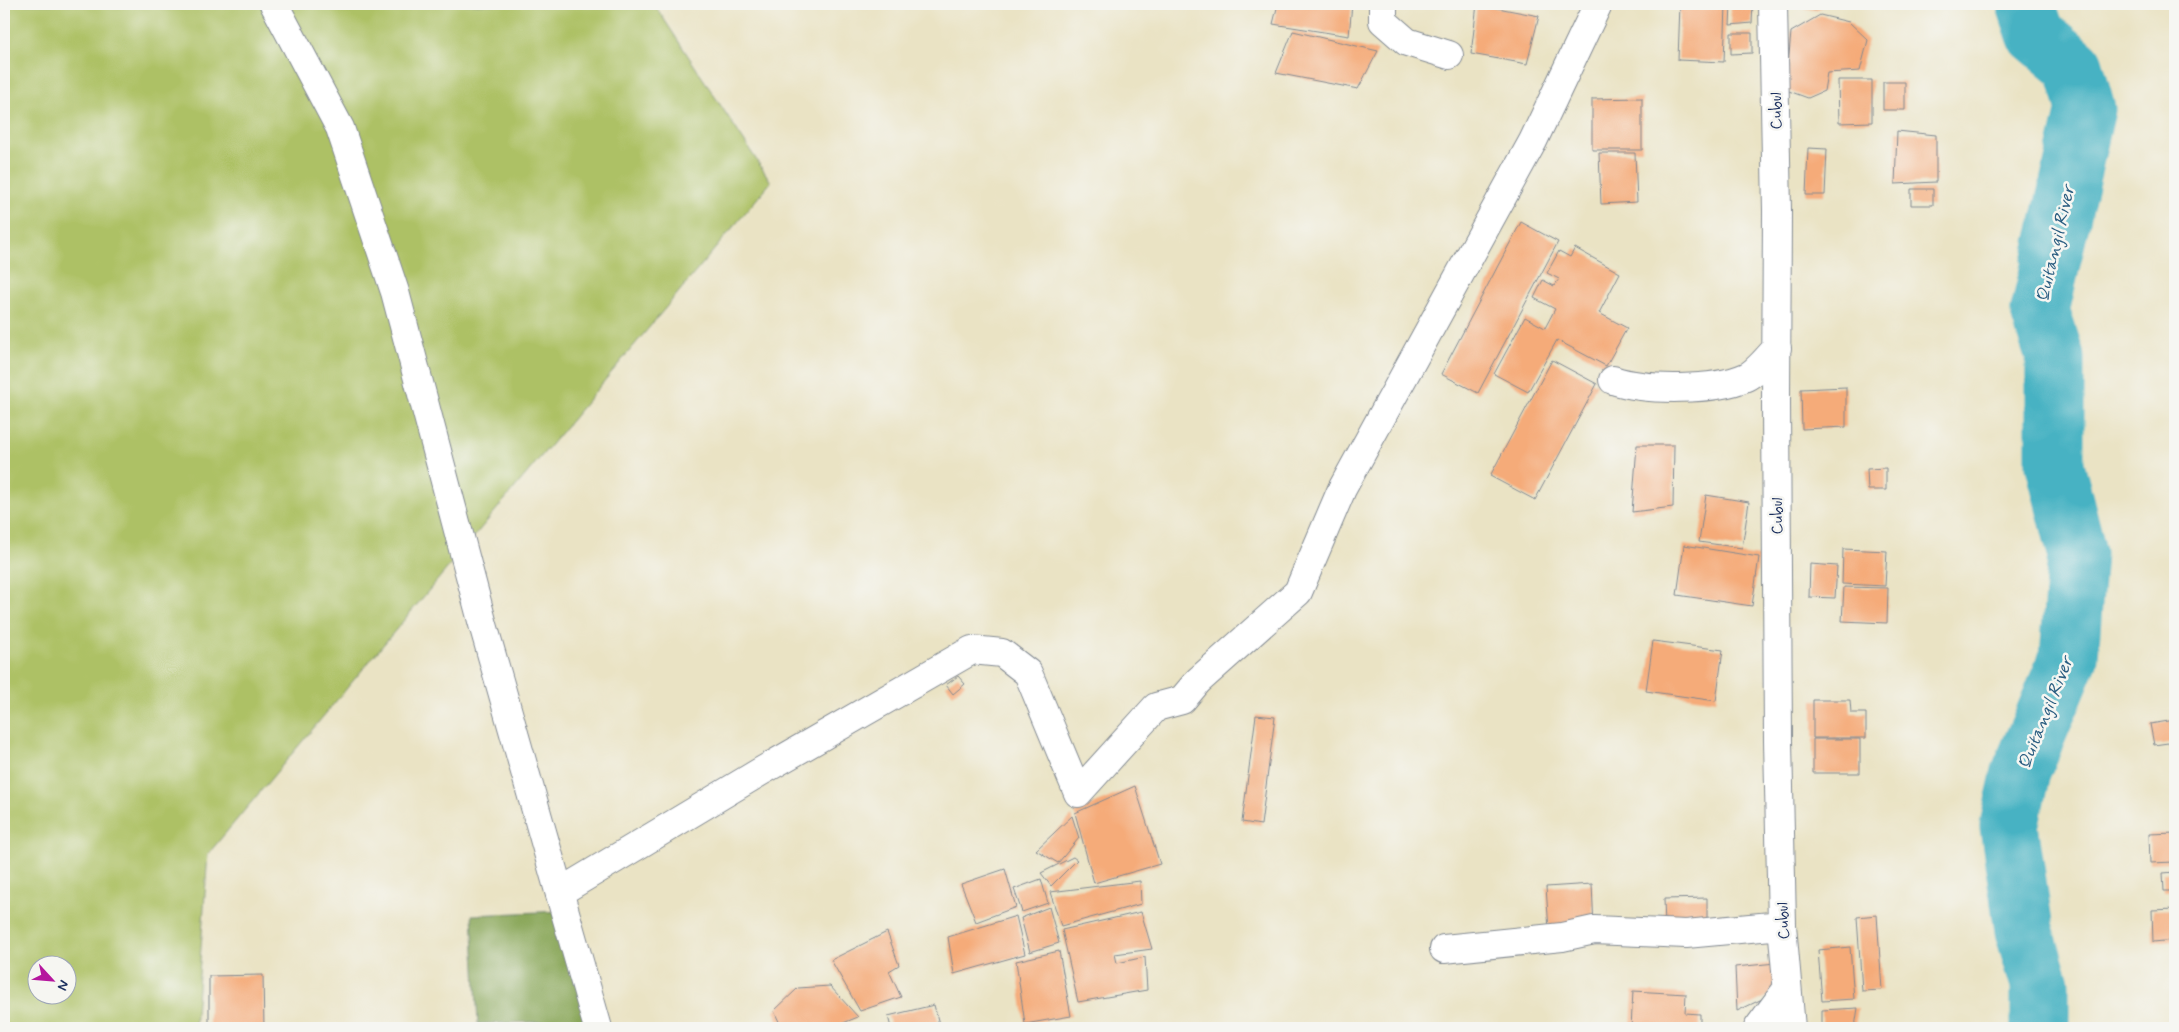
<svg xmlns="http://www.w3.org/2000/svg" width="2179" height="1032" viewBox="0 0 2179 1032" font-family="Mynerve,sans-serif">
  <rect width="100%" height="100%" fill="#f6f6f2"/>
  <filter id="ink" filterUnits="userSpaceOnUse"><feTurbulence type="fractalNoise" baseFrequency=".02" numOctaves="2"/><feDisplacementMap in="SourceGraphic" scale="10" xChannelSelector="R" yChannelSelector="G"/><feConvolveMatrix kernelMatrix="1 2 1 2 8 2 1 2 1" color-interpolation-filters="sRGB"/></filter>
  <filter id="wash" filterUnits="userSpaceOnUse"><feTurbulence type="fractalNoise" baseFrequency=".0096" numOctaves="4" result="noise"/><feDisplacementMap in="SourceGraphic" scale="20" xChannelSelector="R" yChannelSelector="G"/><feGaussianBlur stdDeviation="1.12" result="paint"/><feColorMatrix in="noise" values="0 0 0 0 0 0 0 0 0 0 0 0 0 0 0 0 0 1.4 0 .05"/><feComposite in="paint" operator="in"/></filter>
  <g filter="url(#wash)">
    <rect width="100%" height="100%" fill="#eae3c4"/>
    <path fill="#adc165" stroke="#647862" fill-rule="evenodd" d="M4 4H654L771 182 208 854 195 1028H4ZM38 964H68V994H38Z"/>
    <path fill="#8aa75a" stroke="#526b5c" d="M562 911 592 1020 478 1024 472 915Z"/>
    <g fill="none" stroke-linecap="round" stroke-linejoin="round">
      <path stroke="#46b2c3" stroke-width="59" d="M2026 4 2036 34 2074 66 2086 109 2040 311 2055 357V465L2077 553 2069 657 2021 772 2009 826 2024 930 2040 984V1028"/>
    </g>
    <g id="blocks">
      <path fill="#f5ab79" d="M1278 4H1352L1349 36 1273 24Z
        M1477 4 1539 16 1527 64 1471 54Z
        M1531 4H1553L1552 8Z
        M1680 4H1726L1724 62 1678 60Z
        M1753 4 1752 23 1730 25 1731 5Z
        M1785 4H1829L1815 10Z
        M1820 15 1849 22 1868 40 1860 71 1827 73 1824 91 1808 98 1786 90 1791 32Z
        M1293 31 1378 51 1358 89 1276 73Z
        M1731 33H1752V53L1731 54Z
        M1838 80H1872V122L1839 123Z
        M1883 82H1905V110H1883Z
        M1642 98V150H1592V99Z
        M1897 131 1936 135V182L1895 184Z
        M1808 148 1827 149 1825 195H1806Z
        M1599 153H1635L1637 202 1601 204Z
        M1911 189H1933V205H1911Z
        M1521 222 1558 242 1478 393 1441 374Z
        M1575 248 1620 273 1599 313 1627 328 1606 366 1557 340 1528 392 1494 374 1525 317 1545 328 1555 309 1534 298 1543 280 1554 286 1559 279 1547 273 1559 251 1570 257Z
        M1552 360 1597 384 1535 500 1490 476Z
        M1846 387V427L1802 429 1801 389Z
        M1637 445H1674L1673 507 1632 512Z
        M1886 468V490H1868L1867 469Z
        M1706 495 1749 502 1742 548 1699 542Z
        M1684 545 1759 557 1752 606 1677 595Z
        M1843 549 1887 551 1885 586 1842 584Z
        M1810 564 1837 566 1835 598 1809 597Z
        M1844 587 1888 588 1887 623 1842 621Z
        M1653 641 1723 650 1716 701 1646 691Z
        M958 676 965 684 953 694 946 685Z
        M1813 700H1850L1851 713H1866V738H1813Z
        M1256 715 1275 717 1261 825 1242 822Z
        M2175 720V742L2154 745 2150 724Z
        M1813 739H1860V773H1813Z
        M1135 786 1160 864 1094 883 1075 813Z
        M1072 816 1079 838 1058 863 1036 850Z
        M2175 833V862L2150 863 2149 834Z
        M1073 857 1077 860 1051 886 1041 873Z
        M1005 869 1016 907 976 922 961 884Z
        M2175 872V891H2164L2163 873Z
        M1041 879 1048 903 1022 912 1014 889Z
        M1140 881 1141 904 1061 926 1050 892Z
        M1592 884 1594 927 1549 930 1546 887Z
        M1707 898V926L1665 927 1664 899Z
        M1049 907 1059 943 1030 952 1021 918Z
        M2175 909V940L2153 942 2152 910Z
        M1141 912 1152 949 1115 954 1117 963 1145 957 1147 990 1078 1002 1062 930Z
        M1877 915 1882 990 1862 991 1857 917Z
        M1016 916 1025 954 954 974 948 937Z
        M887 932 899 965 889 971 901 997 860 1011 831 960Z
        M1850 947 1854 999 1822 1001 1818 950Z
        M1059 951 1071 1016 1025 1024 1016 961Z
        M1776 963 1777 992 1737 1011 1735 967Z
        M263 975 264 1028H209V976Z
        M830 986 858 1017 831 1028H782L774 1011 798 988Z
        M1633 991 1686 994 1685 1013 1700 1014V1028H1631Z
        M934 1005 940 1028H891L888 1016Z
        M1858 1008 1855 1027 1822 1028V1010Z"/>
    </g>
  </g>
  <g filter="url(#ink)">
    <use href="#blocks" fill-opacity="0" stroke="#828991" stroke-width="1"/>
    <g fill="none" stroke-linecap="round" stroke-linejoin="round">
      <defs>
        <path id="street" d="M274 4 340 128 395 292 482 621 598 1028
          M1383 4V21L1407 42 1449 55
          M1773 4 1777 211 1776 402 1778 741 1782 925 1791 1028
          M1613 380C1645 391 1715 391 1746 377 1757 372 1768 357 1777 348
          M560 892 760 772 972 650 1002 653 1028 673 1078 793 1156 707 1182 700 1198 681 1298 592 1342 489 1533 141 1598 4
          M1444 949 1562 937 1594 930 1686 934 1782 925
          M1758 1028 1787 989"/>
      </defs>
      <use href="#street" stroke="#828991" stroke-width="30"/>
      <use href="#street" stroke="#fff" stroke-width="28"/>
    </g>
  </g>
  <g text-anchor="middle" stroke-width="5" stroke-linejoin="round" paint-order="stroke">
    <g font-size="16" fill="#1b2f5e" stroke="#f6f6f2">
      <text transform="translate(1775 111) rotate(-91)" y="6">Cubul</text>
      <text transform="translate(1776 516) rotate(-90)" y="6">Cubul</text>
      <text transform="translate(1782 921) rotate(-93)" y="6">Cubul</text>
    </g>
    <g font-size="18" font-style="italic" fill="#2a5d81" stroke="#f6f6f2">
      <text transform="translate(2055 244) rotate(-77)" y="6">Quitangil River</text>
      <text transform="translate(2045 713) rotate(-68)" y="6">Quitangil River</text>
    </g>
  </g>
  <rect width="2179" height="1032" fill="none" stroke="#f6f6f2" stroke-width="20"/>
  <g transform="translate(52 980) rotate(116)"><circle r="24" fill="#f6f6f2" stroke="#9ea6b7"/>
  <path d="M0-4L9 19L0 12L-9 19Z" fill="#b5179e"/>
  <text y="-8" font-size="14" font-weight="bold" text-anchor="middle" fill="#1b2f5e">N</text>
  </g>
</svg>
